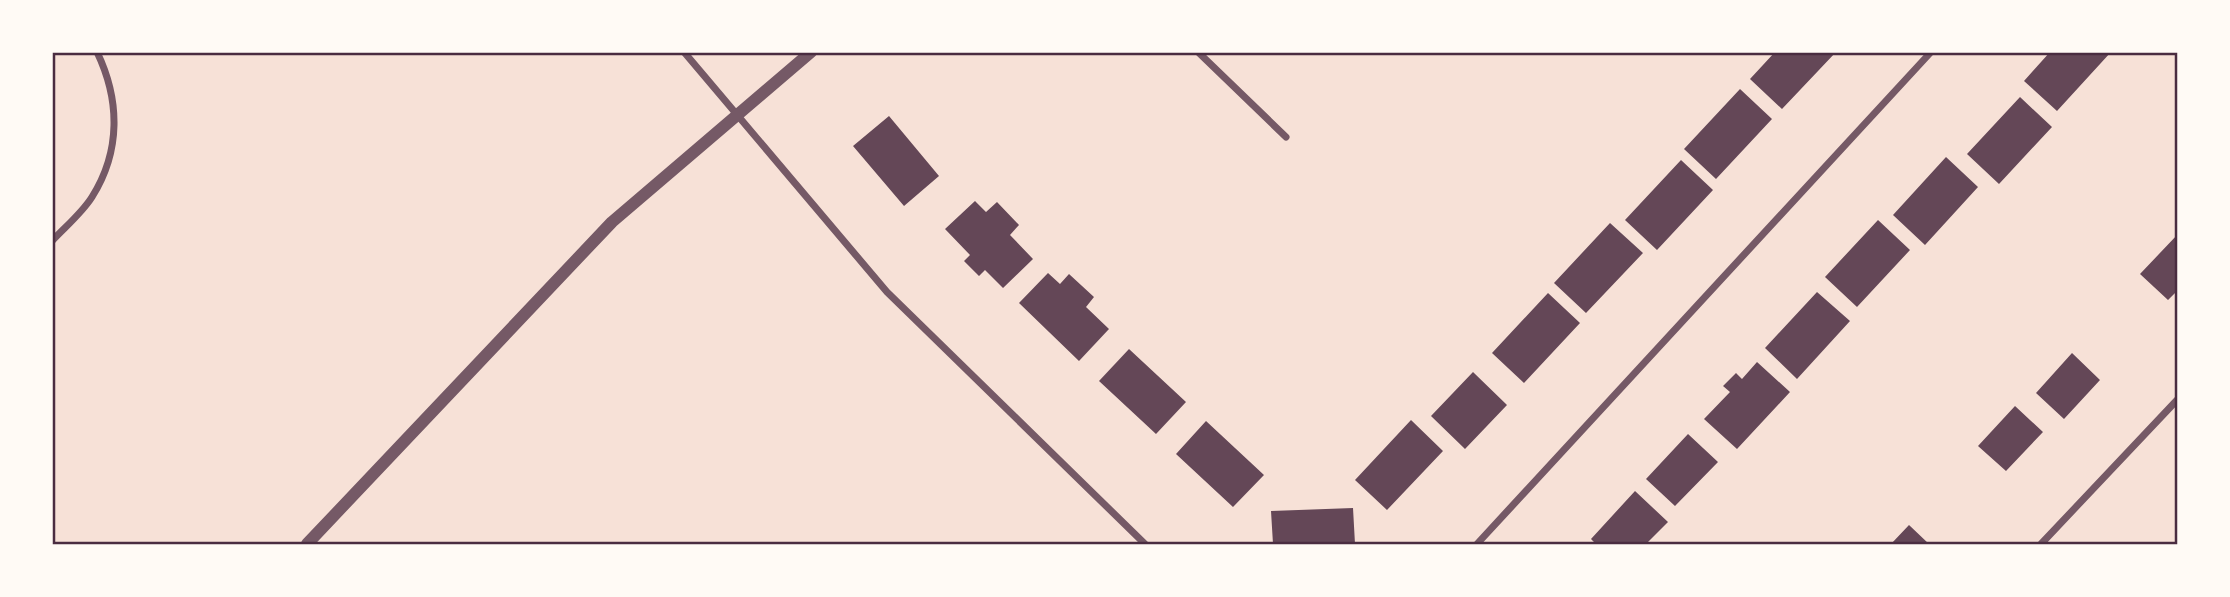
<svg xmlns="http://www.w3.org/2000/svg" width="2230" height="597" viewBox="0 0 2230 597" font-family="'Noto Sans',sans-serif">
  <rect width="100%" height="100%" fill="#f7e1d7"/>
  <path fill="#644757" d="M1775 52H1836L1782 109 1750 79Z
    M2050 52H2111L2057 111 2024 81Z
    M1740 89 1772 119 1716 179 1684 149Z
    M2020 97 2052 127 1999 184 1967 154Z
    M889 116 939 176 904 206 853 146Z
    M1946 157 1978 187 1925 245 1893 215Z
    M1681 160 1713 190 1657 250 1625 220Z
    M975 201 986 212 997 202 1019 225 1010 235 1033 259 1003 288 985 270 979 276 964 261 970 255 945 229Z
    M1878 220 1910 250 1857 307 1825 277Z
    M1610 223 1643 253 1586 313 1554 283Z
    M2178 234V290L2168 300 2140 274Z
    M1048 273 1060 284 1069 274 1094 297 1086 307 1109 329 1079 361 1019 303Z
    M1817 292 1850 321 1797 379 1765 348Z
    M1548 293 1580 323 1524 383 1492 353Z
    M1129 349 1186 402 1156 434 1099 381Z
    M2072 353 2100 380 2064 419 2036 393Z
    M1757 362 1790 392 1737 449 1704 419 1730 392 1723 386 1736 373 1742 379Z
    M1473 372 1507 405 1465 449 1431 416Z
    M2015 406 2043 432 2006 471 1978 446Z
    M1411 420 1443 451 1387 510 1355 480Z
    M1206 421 1264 475 1233 507 1176 454Z
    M1688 434 1718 462 1675 506 1646 479Z
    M1635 491 1668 522 1646 544H1596L1591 539Z
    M1353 508 1355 544H1273L1271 511Z
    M1909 525 1929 544H1891Z"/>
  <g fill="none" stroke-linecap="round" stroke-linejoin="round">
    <path stroke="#755966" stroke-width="7" d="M684 52 887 292 1145 544
      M1198 52 1286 137
      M52 241C65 227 82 213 92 197 121 151 120 100 97 52
      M1477 544 1931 52
      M2041 544 2178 399"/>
    <path stroke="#755966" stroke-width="12" d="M307 544 612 222 811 52"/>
  </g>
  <rect width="2230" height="597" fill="none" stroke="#fffaf5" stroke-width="108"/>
  <rect x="54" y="54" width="2122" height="489" fill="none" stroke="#4a2c40" stroke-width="2.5"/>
</svg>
